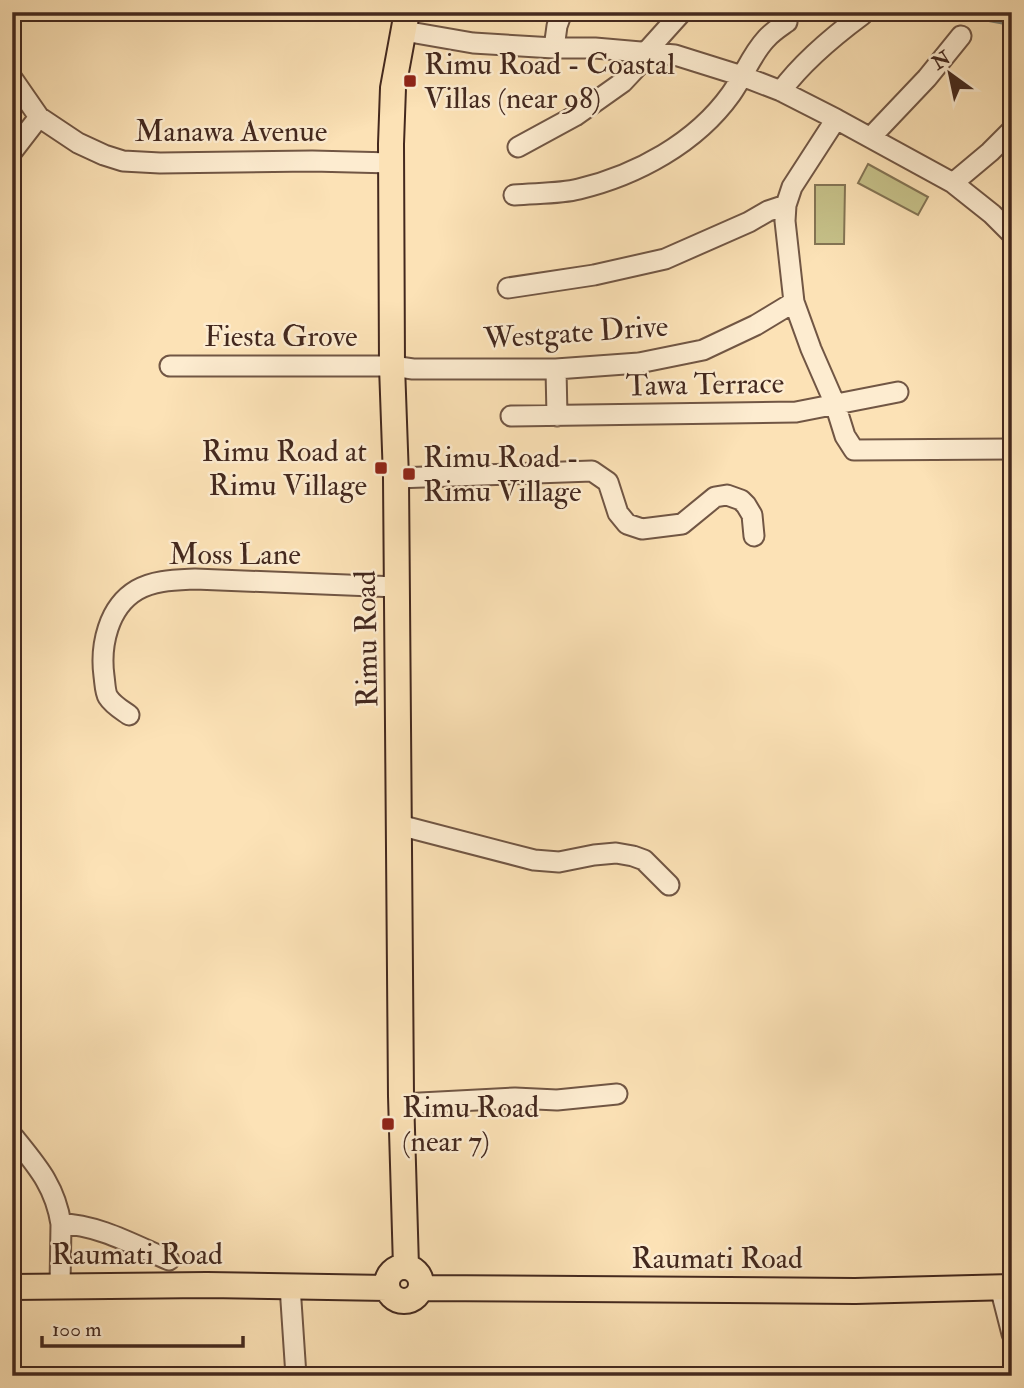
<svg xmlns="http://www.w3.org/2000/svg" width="1024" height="1388" viewBox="0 0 1024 1388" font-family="'IM FELL Double Pica',serif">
  <rect width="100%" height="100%" fill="#fce2b6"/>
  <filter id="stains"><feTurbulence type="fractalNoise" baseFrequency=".00286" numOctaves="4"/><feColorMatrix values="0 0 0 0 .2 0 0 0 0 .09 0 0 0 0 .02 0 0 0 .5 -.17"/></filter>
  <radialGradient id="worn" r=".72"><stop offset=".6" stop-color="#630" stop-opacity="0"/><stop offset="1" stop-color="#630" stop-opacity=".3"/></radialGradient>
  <path fill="#c6c189" stroke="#847454" stroke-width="2" d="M868 164 928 197 918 215 858 183Z
    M815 185H845L844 244H815Z"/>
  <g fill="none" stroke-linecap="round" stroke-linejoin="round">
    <path stroke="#7a8176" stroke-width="4.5" d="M947 12 1012 24"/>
    <defs>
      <path id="minor" d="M404 31 473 43 554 48H595L675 55 742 76 781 91 836 119 953 183 992 214 1012 234
        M554 48 557 26 562 12
        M12 78 39 117 78 143 104 155 123 161 160 163 312 161 392 163
        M781 91C801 64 835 35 862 15
        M836 119 792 187 786 205 785 221 794 302 811 349 835 404 845 436 854 450 1012 449
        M871 137 927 78 961 36
        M518 147 575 116 623 82 638 66 646 52 682 12
        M12 152 39 117
        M953 183 990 152 1012 130
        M514 195C535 193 559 194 579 189 637 175 696 143 731 94 744 76 751 55 766 39 772 32 780 27 787 22
        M508 288 594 275 665 259 749 222 768 211 786 205
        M170 366H392L413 369H556L639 363 703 350 756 325 794 302
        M556 369 557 416
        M511 416 796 412 898 392
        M396 478 592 471 608 482 618 513 627 524 642 529 682 524 715 497 727 495 741 500 746 505 752 515 754 536
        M129 715C122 710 113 705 108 697 105 692 105 683 104 676 100 646 108 607 137 590 154 580 175 580 195 579L397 587
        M399 825 534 860 559 862 594 855 616 853 633 856 644 860 669 885
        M401 1104 515 1098 557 1100 617 1094
        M12 1135C36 1165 55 1185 61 1224 97 1224 136 1246 169 1260
        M60 1286 61 1224
        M290 1286 296 1376
        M1000 1287 1012 1334"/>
      <path id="major" d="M387 1284a17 17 0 1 1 34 0a17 17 0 1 1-34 0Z
        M406 1267 401 1096 396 478 392 366 391 144 393 88 407 12
        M12 1287 207 1285 387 1288
        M421 1288 855 1291 1012 1287"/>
    </defs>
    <use href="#minor" stroke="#715644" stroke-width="23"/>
    <use href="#major" stroke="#43281e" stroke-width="28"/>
    <use href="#minor" stroke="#fdecd0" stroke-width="19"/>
    <use href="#major" stroke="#fce2b6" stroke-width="24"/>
  </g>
  <g fill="#8f2418" stroke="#fdecd0" stroke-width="2.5">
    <rect x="403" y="74" width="14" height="14" rx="3.5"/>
    <rect x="374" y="461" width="14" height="14" rx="3.5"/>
    <rect x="402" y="467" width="14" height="14" rx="3.5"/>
    <rect x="381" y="1117" width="14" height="14" rx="3.5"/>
  </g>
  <g text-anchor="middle" stroke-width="5" stroke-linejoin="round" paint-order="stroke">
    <g font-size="30" fill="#43281e" stroke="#fdecd0" text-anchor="start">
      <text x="424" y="74">Rimu Road - Coastal<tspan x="424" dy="34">Villas (near 98)</tspan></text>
      <text x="367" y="461" text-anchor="end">Rimu Road at<tspan x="367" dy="34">Rimu Village</tspan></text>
      <text x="423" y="467">Rimu Road -<tspan x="423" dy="34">Rimu Village</tspan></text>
      <text x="402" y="1117">Rimu Road<tspan x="402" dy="34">(near 7)</tspan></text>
    </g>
    <g font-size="30" fill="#43281e" stroke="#fdecd0">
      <text x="231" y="141">Manawa Avenue</text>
      <text transform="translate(576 332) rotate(-4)" y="10">Westgate Drive</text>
      <text x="281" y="346">Fiesta Grove</text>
      <text transform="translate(705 384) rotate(-1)" y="10">Tawa Terrace</text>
      <text x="235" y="564">Moss Lane</text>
      <text transform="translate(366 639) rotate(-91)" y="10">Rimu Road</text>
      <text x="137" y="1264">Raumati Road</text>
      <text x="717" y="1268">Raumati Road</text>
    </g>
  </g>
  <rect width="1024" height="1388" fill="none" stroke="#fce2b6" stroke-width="42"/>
  <rect x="14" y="14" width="996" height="1360" fill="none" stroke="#43281e" stroke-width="3.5"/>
  <rect x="21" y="21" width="982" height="1346" fill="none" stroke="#43281e" stroke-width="2"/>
  <g transform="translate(950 74) rotate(327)" stroke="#fdecd0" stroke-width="5" paint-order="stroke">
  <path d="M0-5L12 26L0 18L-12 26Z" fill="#43281e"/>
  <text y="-10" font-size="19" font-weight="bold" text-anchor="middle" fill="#43281e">N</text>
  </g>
  <path d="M42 1336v10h201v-10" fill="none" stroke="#43281e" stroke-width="3.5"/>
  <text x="52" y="1336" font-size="21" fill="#43281e" stroke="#fdecd0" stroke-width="5" paint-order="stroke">100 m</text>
  <rect width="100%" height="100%" filter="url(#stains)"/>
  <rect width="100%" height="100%" fill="url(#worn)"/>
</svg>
